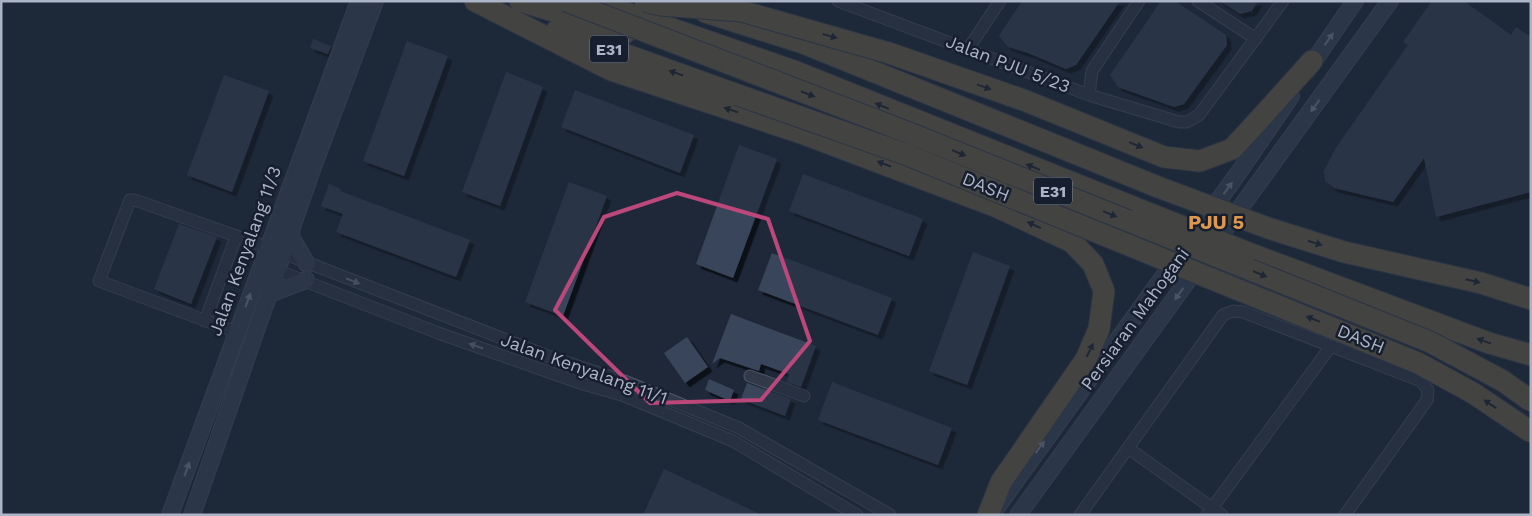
<svg xmlns="http://www.w3.org/2000/svg" width="1532" height="516" viewBox="0 0 1532 516" font-family="'Work Sans',sans-serif">
  <defs>
    <filter id="shadow"><feDropShadow dx="4.5" dy="4.5" stdDeviation="0" flood-color="#0009"/></filter>
  </defs>
  <rect width="100%" height="100%" fill="#1e2839"/>
  <path fill="#39455a" filter="url(#shadow)" d="M1022 1H1120L1076 65 1066 69 1028 53 1008 47 999 36Z
    M1161 1H1175L1226 35 1227 45 1184 104 1174 107 1118 87 1110 75Z
    M1220 1H1258L1252 11 1240 14Z
    M1432 1H1464L1511 35 1516 27 1531 37V192L1436 217 1424 158 1393 202 1334 188 1325 181 1324 171 1335 149 1408 45 1403 42Z
    M313 39 331 46 328 54 310 48Z
    M407 41 448 56 404 176 363 161Z
    M506 72 543 87 500 206 462 192Z
    M224 75 269 91 232 192 187 175Z
    M575 90 694 135 680 173 561 127Z
    M739 145 777 159 733 278 696 264Z
    M803 174 923 219 909 256 789 211Z
    M569 182 607 196 563 316 525 302Z
    M329 184 341 189 340 191 470 240 456 277 336 232 343 214 321 206Z
    M179 224 217 237 191 304 154 289Z
    M973 252 1010 266 967 385 929 371Z
    M772 253 892 298 878 335 758 290Z
    M731 314 816 346 801 387 787 382 789 374 761 364 759 371 720 358 712 364Z
    M687 337 708 367 685 383 664 353Z
    M709 379 734 390 730 401 705 390Z
    M832 382 952 428 938 465 818 420Z
    M747 383 791 399 785 416 741 399Z
    M664 469 762 515H643Z"/>
  <g fill="none" stroke-linecap="round" stroke-linejoin="round">
    <defs>
      <path id="street" d="M838 1 1089 95 1179 122H1187L1199 115 1283 1
        M1198 1 1256 39
        M968 49 1000 1
        M1089 95 1092 71 1139 1
        M271 268 441 334 583 384 622 395 733 441 857 515
        M205 321 236 237
        M236 332 99 281 130 200H135L267 247 553 358 627 382 739 428 890 515
        M750 376 804 396
        M1128 448 1222 515
        M1080 515 1223 315 1233 311 1243 312 1421 381 1428 390 1427 400 1345 515
        M1207 515 1331 346"/>
      <path id="secondary" d="M1307 71 1355 1
        M291 232 292 239 307 264
        M269 294 306 280
        M997 507 1239 172 1291 96
        M170 515 359 1
        M192 515 313 167 375 1
        M1018 515 1390 1"/>
      <path id="highway" d="M475 1 611 70 801 133 997 207 1072 242 1093 264 1104 291 1099 329 1086 359 1001 482 988 515
        M520 1 625 33
        M592 1 794 71 1143 211
        M705 12 803 43 1158 187
        M557 30 738 95
        M1258 121 1312 61
        M1268 228 1344 252 1481 283 1531 299
        M1246 252 1489 343 1531 355"/>
    </defs>
    <use href="#street" stroke="#4f5768" stroke-width="13"/>
    <use href="#secondary" stroke="#4f5768" stroke-width="18"/>
    <use href="#highway" stroke="#3c4454" stroke-width="23"/>
    <use href="#street" stroke="#323a4a" stroke-width="11"/>
    <use href="#secondary" stroke="#3f485d" stroke-width="16"/>
    <use href="#highway" stroke="#71654e" stroke-width="21"/>
    <defs>
      <path id="highway-bridge" d="M566 1 912 134 1430 342 1503 381 1531 401
        M645 1 660 5 741 11 889 53 1026 101 1164 157 1200 161 1232 149 1258 121
        M738 95 905 154 1418 363 1473 393 1531 432
        M1158 187 1268 228
        M1143 211 1246 252"/>
    </defs>
    <use href="#highway-bridge" stroke="#3c4454" stroke-width="23" stroke-linecap="butt"/>
    <use href="#highway-bridge" stroke="#71654e" stroke-width="21"/>
  </g>
  <defs><path id="oneway-solid" d="M-6-.8H1V-3.2L6.5 0L1 3.2V.8H-6Z" transform="scale(1.25)"/></defs>
  <g fill="#202631">
    <use href="#oneway-solid" transform="translate(830 36) rotate(16)"/>
    <use href="#oneway-solid" transform="translate(676 73) rotate(-161)"/>
    <use href="#oneway-solid" transform="translate(984 87) rotate(20)"/>
    <use href="#oneway-solid" transform="translate(808 94) rotate(21)"/>
    <use href="#oneway-solid" transform="translate(882 106) rotate(-158)"/>
    <use href="#oneway-solid" transform="translate(731 110) rotate(-162)"/>
    <use href="#oneway-solid" transform="translate(1136 145) rotate(22)"/>
    <use href="#oneway-solid" transform="translate(959 153) rotate(22)"/>
    <use href="#oneway-solid" transform="translate(884 164) rotate(-159)"/>
    <use href="#oneway-solid" transform="translate(1033 167) rotate(-158)"/>
    <use href="#oneway-solid" transform="translate(1110 214) rotate(22)"/>
    <use href="#oneway-solid" transform="translate(1034 225) rotate(-155)"/>
    <use href="#oneway-solid" transform="translate(1315 243) rotate(17)"/>
    <use href="#oneway-solid" transform="translate(1260 274) rotate(22)"/>
    <use href="#oneway-solid" transform="translate(1473 281) rotate(13)"/>
    <use href="#oneway-solid" transform="translate(1313 319) rotate(-158)"/>
    <use href="#oneway-solid" transform="translate(1484 341) rotate(-160)"/>
    <use href="#oneway-solid" transform="translate(1090 350) rotate(-65)"/>
    <use href="#oneway-solid" transform="translate(1490 404) rotate(-146)"/>
  </g>
  <g fill="#80899d">
    <use href="#oneway-solid" transform="translate(1329 39) rotate(-55)"/>
    <use href="#oneway-solid" transform="translate(1315 106) rotate(126)"/>
    <use href="#oneway-solid" transform="translate(1228 188) rotate(-54)"/>
    <use href="#oneway-solid" transform="translate(1179 294) rotate(126)"/>
    <use href="#oneway-solid" transform="translate(248 300) rotate(-70)"/>
    <use href="#oneway-solid" transform="translate(1040 447) rotate(-54)"/>
    <use href="#oneway-solid" transform="translate(187 469) rotate(-70)"/>
  </g>
  <g fill="#757d8f">
    <use href="#oneway-solid" transform="translate(353 281) rotate(21)"/>
    <use href="#oneway-solid" transform="translate(476 346) rotate(-161)"/>
  </g>
  <path d="M0 0H1532V516H0ZM677 193 768 219 810 341 761 400 650 403 555 310 604 217Z" fill="#1e2839" fill-opacity=".55" fill-rule="evenodd"/>
  <path fill="none" stroke="#bb477b" stroke-width="4" stroke-linejoin="round" d="M677 193 768 219 810 341 761 400 650 403 555 310 604 217Z"/>
  <g text-anchor="middle" stroke-width="5" stroke-linejoin="round" paint-order="stroke">
    <g fill="#171f2e" stroke="#7f8799" stroke-width="1">
      <rect x="590" y="35.5" width="38" height="27" rx="4"/>
      <rect x="1034" y="177.5" width="38" height="27" rx="4"/>
    </g>
    <g font-size="16" font-weight="bold" fill="#acb4c7">
      <text x="609" y="55">E31</text>
      <text x="1053" y="197">E31</text>
    </g>
    <g font-size="18" fill="#acb4c7" stroke="#171f2e">
      <text transform="translate(1008 64) rotate(21)" y="6">Jalan PJU 5/23</text>
      <text transform="translate(986 187) rotate(22)" y="6">DASH</text>
      <text transform="translate(245 251) rotate(-70)" y="6">Jalan Kenyalang 11/3</text>
      <text transform="translate(1135 319) rotate(-54)" y="6">Persiaran Mahogani</text>
      <text transform="translate(1361 339) rotate(22)" y="6">DASH</text>
      <text transform="translate(584 369) rotate(20)" y="6">Jalan Kenyalang 11/1</text>
    </g>
    <g font-size="20" font-weight="bold" fill="#de974f" stroke="#171f2e">
      <text x="1216" y="229">PJU 5</text>
    </g>
  </g>
  <rect width="1532" height="516" fill="none" stroke="#acb4c7" stroke-width="5"/>
</svg>
